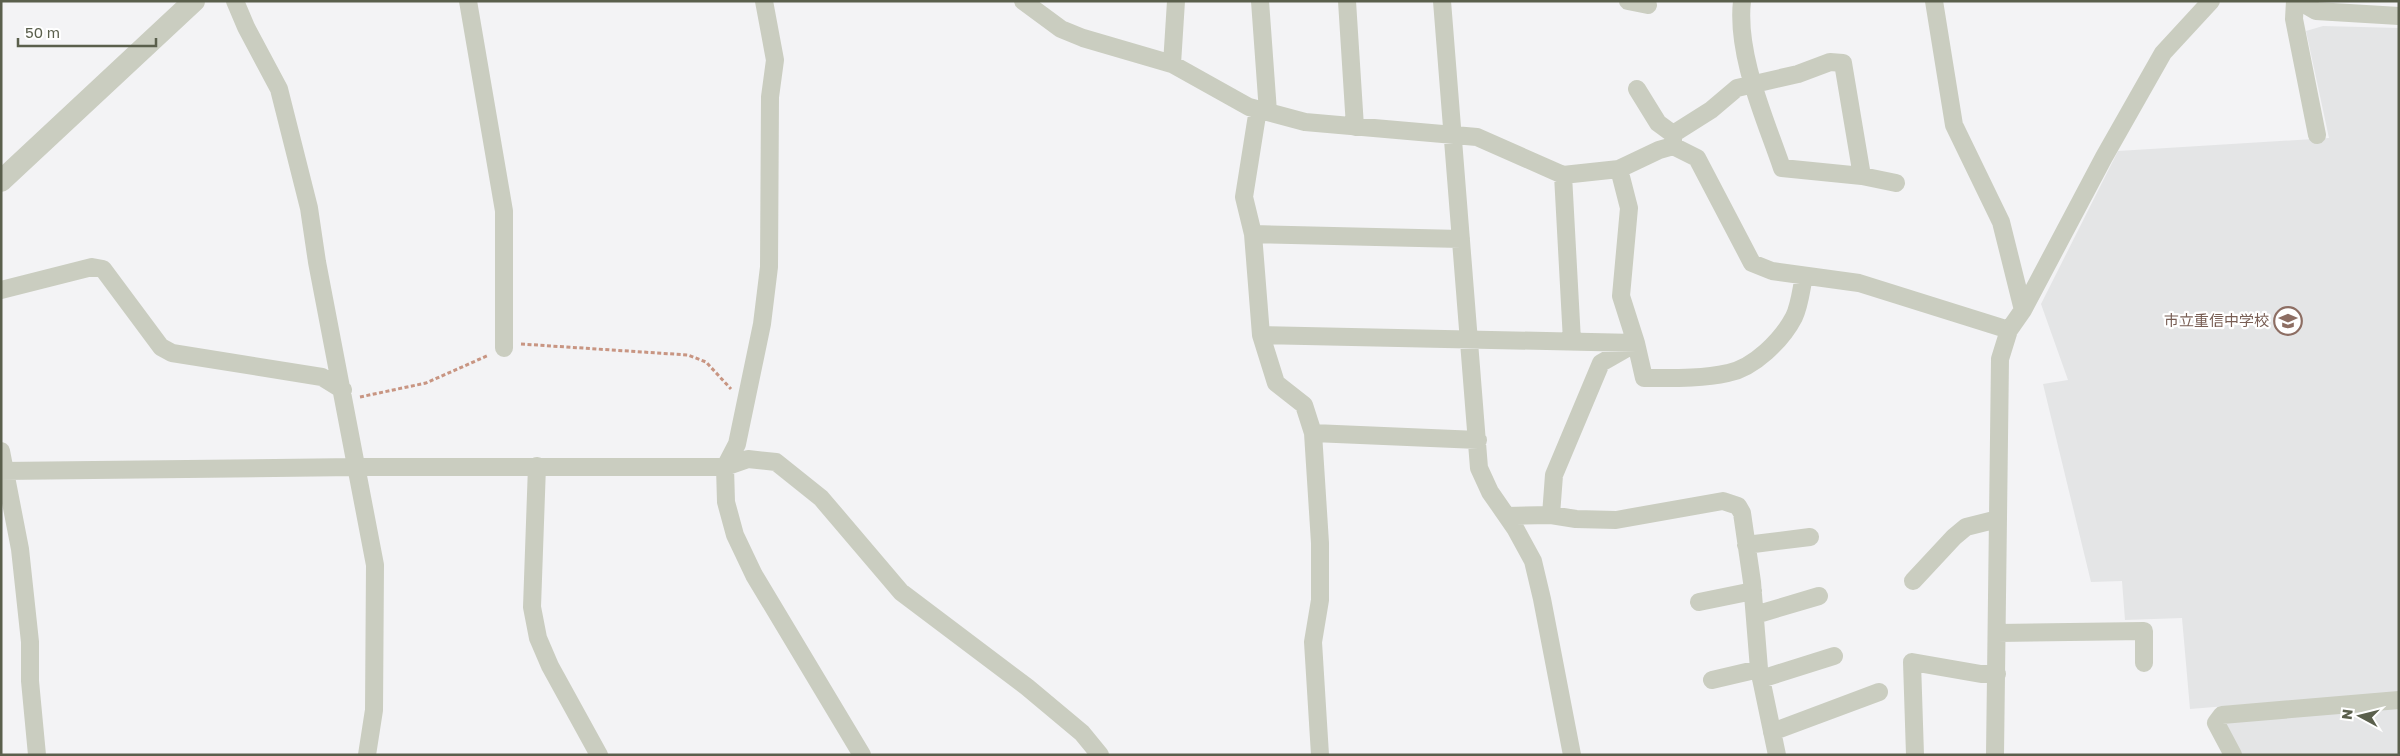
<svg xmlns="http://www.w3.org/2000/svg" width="2400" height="756" viewBox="0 0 2400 756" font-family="'Golos Text','Noto Sans JP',sans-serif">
  <rect width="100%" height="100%" fill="#f3f3f5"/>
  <path fill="#e4e5e6" d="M2323 26 2399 28V692L2190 709 2182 618 2125 620 2122 581 2091 582 2043 384 2068 380 2041 304 2118 151 2329 138 2306 31Z
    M2399 705V755H2240L2225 725 2230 720Z"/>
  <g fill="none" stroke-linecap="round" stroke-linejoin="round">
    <path stroke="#c89582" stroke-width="3" stroke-dasharray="4 2.5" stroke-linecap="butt" d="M521 344 688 355 706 362 731 389
      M360 397 426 383 489 355"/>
    <path stroke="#cacdc0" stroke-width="18" d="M235 1 246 27 279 89 309 208 317 262 375 565 374 710 367 755
      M468 1 504 211V348
      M764 1 775 60 770 97 769 267 762 324 737 444 725 467 726 502 735 535 754 575 862 755
      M1023 1 1061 29 1083 38 1172 64 1249 107 1305 122 1477 137 1563 175 1619 169 1659 150 1673 146 1697 158 1752 263 1772 271 1859 283 2009 330
      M1260 1 1268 112
      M1347 1 1355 127
      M1442 1 1479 468 1490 492 1515 528 1533 561 1542 599 1572 755
      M1628 1 1648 5
      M1742 1C1736 55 1765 118 1782 168L1862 176 1896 183
      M1934 1 1954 125 2001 222 2023 310
      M2295 1 2294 19 2317 135
      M2299 1 2316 11 2399 16
      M1172 64 1176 1
      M1637 89 1658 123 1673 134
      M1258 109 1244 197 1253 234 1261 335 1276 383 1304 405 1313 433 1478 440
      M1673 146V134L1711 110 1737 88 1798 74 1830 62 1843 63 1862 176
      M1563 175 1572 341
      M1253 234 1461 239
      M1 290 92 267 103 269 161 347 172 353 322 377 343 390
      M1261 335 1636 343 1644 378C1672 378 1701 379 1728 373 1754 368 1782 340 1794 317 1800 304 1801 290 1804 276
      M1313 433 1320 543V600L1313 642 1320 755
      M1 451 20 549 30 642V681L37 755
      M537 466 532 607 538 638 550 666 599 755
      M1 471 356 467H725L748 459 776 462 821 498 901 592 1027 687 1082 733 1100 755
      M1551 515 1554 475 1601 363 1636 343 1621 296 1629 208 1619 169
      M1507 516 1551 515 1576 519 1616 520 1723 501 1738 506 1742 513 1752 582 1759 669 1777 755
      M1746 545 1810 537
      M1913 581 1954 537 1966 527 1998 519
      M1699 602 1753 591
      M1755 615 1819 596
      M1997 633 2144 631V663
      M1761 679 1834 656
      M1712 680 1759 669
      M1772 732 1879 692
      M1915 755 1912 662 1981 674H1997
      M1995 755 2000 359 2009 330 2023 310 2104 157 2163 53 2211 1
      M2233 755 2216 723 2222 715 2399 700"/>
    <path stroke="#cacdc0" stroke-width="22" d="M1 181 194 1"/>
  </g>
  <defs>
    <symbol id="school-ring" viewBox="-11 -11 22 22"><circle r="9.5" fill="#fff" stroke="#8d6e63" stroke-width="1.5"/><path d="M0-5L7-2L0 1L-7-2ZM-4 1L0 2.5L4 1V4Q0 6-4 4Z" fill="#8d6e63"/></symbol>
  </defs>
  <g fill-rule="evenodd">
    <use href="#school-ring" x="2272" y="305" width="32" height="32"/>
  </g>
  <g text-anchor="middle" stroke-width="4.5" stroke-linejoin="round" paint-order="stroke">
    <g font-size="15" fill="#785e54" stroke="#fff" text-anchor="end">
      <text x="2269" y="326">市立重信中学校</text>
    </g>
  </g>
  <rect width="2400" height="756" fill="none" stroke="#5a5f4c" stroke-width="5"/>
  <g transform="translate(2360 716) rotate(277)" stroke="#ffffff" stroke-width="4" paint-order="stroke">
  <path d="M0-4L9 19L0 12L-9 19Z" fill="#5a5f4c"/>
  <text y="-8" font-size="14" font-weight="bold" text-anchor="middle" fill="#5a5f4c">N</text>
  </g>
  <path d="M18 38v8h138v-8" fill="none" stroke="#5a5f4c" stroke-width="2.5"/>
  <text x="25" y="38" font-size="15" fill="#5a5f4c" stroke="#ffffff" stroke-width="4" paint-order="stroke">50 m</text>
</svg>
